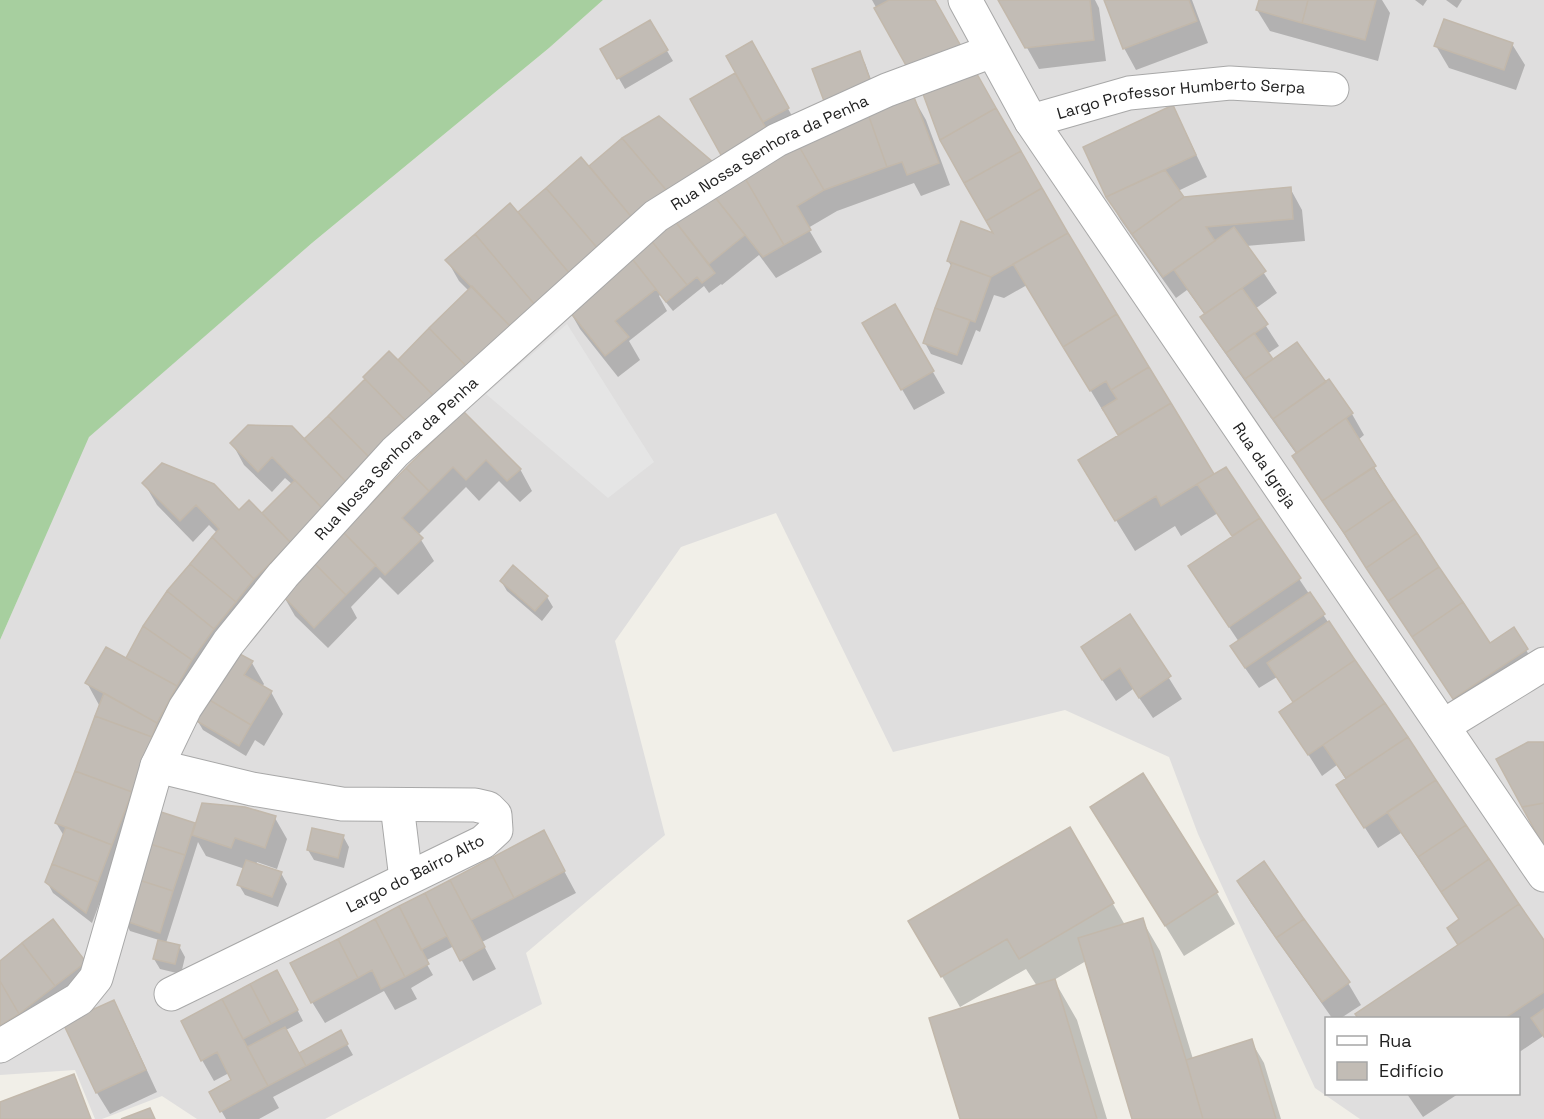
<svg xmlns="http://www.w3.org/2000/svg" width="1544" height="1119" viewBox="0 0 1544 1119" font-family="'Space Grotesk',sans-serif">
  <rect width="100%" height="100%" fill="#f1efe8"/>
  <path fill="#dfdede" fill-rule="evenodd" d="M603 0H1544V1119H1360L1315 1088 1198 834 1169 757 1065 710 893 752 776 513 681 547 615 641 665 835 526 953 542 1004 325 1119H197L162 1096 102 1119H95L75 1070 0 1075V640L88 437 312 243 549 48ZM1326 1018H1518V1094H1326Z"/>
  <path fill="#a7cf9f" d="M0 0H603L549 48 312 243 89 437 0 640Z"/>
  <path fill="#e5e5e5" d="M567 324 654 462 608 498 486 394Z"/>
  <path fill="#0003" d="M872 0H934L1069 239 1213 476 1225 469 1544 943V1038L1543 1036 1518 1053V1018H1359L1357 1015 1459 946 1460 920 1401 833 1378 848 1338 786 1346 780 1337 765 1322 776 1281 712 1294 703 1277 677 1259 688 1245 668 1232 647 1239 642 1203 588 1234 537 1218 513 1181 536 1175 526 1135 551 1098 491 1120 436 1105 410 1103 411 1027 285 1004 298 994 295 980 332 976 330 962 365 931 354 925 343 952 267 948 261 996 236 926 98Z
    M1000 0H1095L1099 8 1106 61 1039 69Z
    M1106 0H1192L1208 43 1136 70 1124 48Z
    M1260 0H1382L1390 13 1378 61 1270 31 1257 10Z
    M1415 0H1427L1423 6Z
    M1446 0H1462L1457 8Z
    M650 22 673 61 625 89 602 49Z
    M751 43 800 130 914 99 926 120 950 185 921 196 914 183 837 211 808 228 822 252 776 278 759 255 722 285 721 284 709 293 704 286 673 311 660 295 659 296 667 311 629 341 640 360 618 377 580 329 568 308 337 530 161 739 92 923 53 893 47 882 64 836 56 823 99 705 87 683 130 662 217 533 209 525 193 542 157 505 144 483 268 519 264 514 293 485 285 478 272 492 244 465 232 443 304 441 398 362 469 291 459 281 447 260 517 214 581 159 589 168 623 139 713 164 723 155 692 99 737 74Z
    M1512 44 1525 65 1516 90 1449 68 1436 46Z
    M859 53 865 63 876 93 831 111Z
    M1172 107 1184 129 1207 177 1178 191 1183 199 1290 188 1302 210 1305 241 1246 246 1277 293 1255 309 1279 346 1267 354 1272 361 1325 384 1352 414 1364 435 1358 440 1387 488 1386 489 1489 645 1513 629 1539 671 1467 720 1307 478 1297 455 1215 339 1202 317 1205 315 1187 290 1176 298 1120 219 1107 196Z
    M895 306 945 393 914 410 864 324Z
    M463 413 520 469 532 491 520 502 499 481 479 501 466 487 418 535 434 561 398 595 380 577 351 607 357 618 328 648 295 616 283 595Z
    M513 568 547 597 553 607 542 621 507 591 501 581Z
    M1130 616 1182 699 1153 718 1133 689 1116 701 1095 669Z
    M252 663 264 684 262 687 271 692 283 714 264 746 255 740 246 756 203 730 197 720Z
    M1092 808 1217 893 1235 924 1184 956Z
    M275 818 287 839 277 869 257 862 256 865 281 873 287 884 278 907 245 895 239 885 245 869 206 856 198 842 166 943 179 946 185 957 181 974 160 969 154 959 159 940 130 931 124 920 194 824 196 827Z
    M1070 829 1125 925 1142 920 1160 951 1193 1059 1251 1041 1264 1063 1281 1119H1134L1086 961 1054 980 1077 1020 1107 1119H961L1037 986 1026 969 960 1007 910 922Z
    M543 832 576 893 482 942 496 969 473 981 454 946 425 961 433 975 411 988 417 999 395 1010 384 991 325 1023 312 1002 378 920Z
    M343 836 349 847 344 868 314 860 308 850Z
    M1239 882 1348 983 1361 1005 1341 1018H1332L1251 903Z
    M53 921 97 985 0 1040V963Z
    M283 982 303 1021 286 1030 299 1054 340 1032 353 1055 273 1097 279 1108 259 1119H226L211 1093 233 1081 229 1073 214 1081 202 1060Z
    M113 1002 125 1023 157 1092 110 1114 97 1093 65 1024Z
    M1407 1094H1458L1423 1117Z"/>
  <path fill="#c2bcb5" stroke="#c2b8ab" stroke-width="1.5" d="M889 0H935L962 48 912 76 874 8Z
    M998 0H1090L1094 40 1025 48Z
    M1104 0H1189L1197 21 1123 49Z
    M1259 0H1308L1302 23 1256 10Z
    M1308 0H1376L1365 40 1302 23Z
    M1444 19 1513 43 1504 70 1434 46Z
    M650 20 668 50 617 79 600 49Z
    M752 41 789 108 763 122 726 56Z
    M860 51 871 83 824 101 812 69Z
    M735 73 767 130 721 155 690 99Z
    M977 74 996 108 940 140 923 94Z
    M914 97 939 163 907 175 902 162 887 167 868 114Z
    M1173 105 1196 155 1106 197 1083 147Z
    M996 108 1021 151 964 183 940 140Z
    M868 114 887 167 824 190 796 141Z
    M659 116 714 163 667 191 622 138Z
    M622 138 667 191 634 220 589 166Z
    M796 141 824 190 797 206 811 230 784 245 742 173Z
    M1021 151 1042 188 986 221 964 183Z
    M581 157 634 220 599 250 546 188Z
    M1165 170 1184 197 1132 234 1106 197Z
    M742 173 784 245 763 257 710 191Z
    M1291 187 1293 219 1206 227 1215 241 1163 277 1132 234 1184 197Z
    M546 188 599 250 570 274 518 212Z
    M1042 188 1068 233 991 277 947 261 961 221 993 233 986 221Z
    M710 191 745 235 709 264 674 220Z
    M510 203 570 274 535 305 475 234Z
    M674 220 715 273 702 283 697 277 687 285 650 239Z
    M1234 227 1266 271 1205 314 1174 270Z
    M1068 233 1117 314 1063 347 1013 264Z
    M475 234 535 305 510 326 445 260Z
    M650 239 687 285 666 302 630 256Z
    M630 256 656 289 615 321 629 337 605 356 566 307Z
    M952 263 991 277 975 322 935 308Z
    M472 286 510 326 468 368 429 328Z
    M1242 288 1268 324 1226 353 1200 317Z
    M895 304 934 371 901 390 862 323Z
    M935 308 970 320 957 355 923 343Z
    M1117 314 1149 367 1111 390 1106 381 1090 391 1063 347Z
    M429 328 468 368 437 399 398 360Z
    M1254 333 1273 359 1245 379 1226 353Z
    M1297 342 1326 382 1273 419 1245 379Z
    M389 351 437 399 410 425 363 377Z
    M1149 367 1171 403 1118 435 1102 408 1117 399 1111 390Z
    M365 379 410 425 373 461 328 416Z
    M1329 379 1353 413 1297 453 1273 419Z
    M1171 403 1214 474 1161 506 1156 496 1115 521 1078 460Z
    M463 411 521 469 507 481 486 460 466 480 453 467 429 491 406 468Z
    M328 416 373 461 349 485 304 439Z
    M1346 418 1376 466 1322 501 1292 456Z
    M248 425 292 426 349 485 324 510 272 457 258 472 230 443Z
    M162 463 214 484 239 510 249 500 291 543 254 579 212 537 219 529 196 505 180 521 142 483Z
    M1226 467 1260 518 1232 536 1197 484Z
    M1373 467 1394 499 1344 533 1322 501Z
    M406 468 429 491 402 518 423 538 385 575 343 532Z
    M295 480 324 510 291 543 262 513Z
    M1394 499 1417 533 1366 568 1344 533Z
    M1260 518 1301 578 1229 627 1188 566Z
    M343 532 376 565 346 595 313 562Z
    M1417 533 1439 567 1388 601 1366 568Z
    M212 537 254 579 236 602 190 564Z
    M313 562 346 595 314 628 281 594Z
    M190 564 236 602 214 629 167 591Z
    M513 565 548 596 535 611 500 581Z
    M1439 567 1463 602 1412 637 1388 601Z
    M167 591 214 629 192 660 143 626Z
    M1310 592 1325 614 1245 668 1230 646Z
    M1463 602 1490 643 1514 627 1528 649 1453 699 1412 637Z
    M1130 614 1171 676 1139 698 1120 668 1102 680 1081 647Z
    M1329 621 1355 660 1293 702 1267 663Z
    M143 626 192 660 177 686 126 658Z
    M106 647 177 686 157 723 85 683Z
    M236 652 253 661 244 675 272 691 251 725 208 699Z
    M1355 660 1385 703 1308 755 1279 712Z
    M104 693 157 723 152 737 95 716Z
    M208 699 251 725 239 746 195 720Z
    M1385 703 1408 737 1346 778 1323 745Z
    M95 716 152 737 132 792 75 771Z
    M1408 737 1436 780 1364 828 1336 785Z
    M1528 742H1544V803L1522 807 1496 759Z
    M75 771 132 792 112 845 55 823Z
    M1143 773 1218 892 1165 926 1090 807Z
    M1436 780 1466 825 1418 857 1387 812Z
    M202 803 245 807 276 816 265 848 235 838 231 848 192 835Z
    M1544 803V847L1522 807Z
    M158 811 195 823 185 855 147 843Z
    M1466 825 1489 859 1441 892 1418 857Z
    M66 827 112 845 98 882 52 864Z
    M1070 827 1114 903 1019 959 1007 939 941 977 908 921Z
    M312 828 344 835 338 858 307 850Z
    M544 830 565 871 514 898 493 857Z
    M147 843 185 855 173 891 136 879Z
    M493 857 514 898 471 920 450 880Z
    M1489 859 1519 904 1458 945 1447 928 1459 919 1441 892Z
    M246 860 282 872 272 897 237 885Z
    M1264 861 1304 919 1276 938 1237 881Z
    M52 864 98 882 86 913 45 882Z
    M136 879 173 891 160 933 123 920Z
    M450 880 485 947 460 961 425 893Z
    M425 893 447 936 421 950 399 906Z
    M1519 904 1544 940V992L1505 1018H1358L1355 1014Z
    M399 906 429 964 405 977 375 919Z
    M1143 918 1186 1060 1203 1119H1132L1078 938Z
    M53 919 86 962 55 986 22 943Z
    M375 919 405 977 381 989 372 970 358 978 338 939Z
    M1304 919 1350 982 1322 1002 1276 938Z
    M338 939 358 978 311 1003 290 963Z
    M158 940 180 945 175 964 153 959Z
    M22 943 55 986 19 1014 0 981V961Z
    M277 970 298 1010 271 1024 250 984Z
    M1055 979 1097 1119H960L929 1018Z
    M0 981 19 1014 0 1026Z
    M250 984 271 1024 243 1039 222 999Z
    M222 999 268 1086 220 1112 209 1092 231 1080 217 1052 201 1061 181 1021Z
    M114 1000 146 1070 96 1093 63 1023Z
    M1544 1009V1037L1531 1018Z
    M285 1027 306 1066 268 1086 247 1047Z
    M341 1030 348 1044 306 1066 299 1053Z
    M1252 1039 1276 1119H1203L1186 1060Z
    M74 1074 91 1119H0V1102Z
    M150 1108 155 1119H121Z"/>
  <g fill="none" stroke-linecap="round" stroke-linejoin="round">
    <defs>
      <g id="minor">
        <path id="s1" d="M965 0 1031 121 1544 875"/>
        <path id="s2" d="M1031 121 1129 93 1230 83 1332 89"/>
        <path d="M1443 726 1544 664"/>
        <path d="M157 766 252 789 342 804 475 805 488 808 495 815 496 830 483 842 171 994"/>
        <path d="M397 805 406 879"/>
        <path id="s3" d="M0 1046 79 999 96 978 157 766 185 708 228 643 283 575 395 452 656 216 777 140 887 90 992 51"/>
      </g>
    </defs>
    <use href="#minor" stroke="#a8a8a8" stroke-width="35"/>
    <use href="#minor" stroke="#fff" stroke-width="33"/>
  </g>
  <g text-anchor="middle" stroke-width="4.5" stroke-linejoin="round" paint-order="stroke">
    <g font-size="16" fill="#212121" stroke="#fff">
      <text dy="6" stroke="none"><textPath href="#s2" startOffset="153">Largo Professor Humberto Serpa</textPath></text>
      <text dy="6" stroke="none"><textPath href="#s3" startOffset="1218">Rua Nossa Senhora da Penha</textPath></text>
      <text dy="6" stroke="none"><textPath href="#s3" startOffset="732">Rua Nossa Senhora da Penha</textPath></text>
      <text dy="6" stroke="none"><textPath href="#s1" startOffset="554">Rua da Igreja</textPath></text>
      <text transform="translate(415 873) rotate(-27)" y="6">Largo do Bairro Alto</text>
    </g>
  </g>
  <rect x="1325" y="1017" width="195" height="78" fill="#ffffff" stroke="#a6a6a6" stroke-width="1.5"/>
  <rect x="1337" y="1036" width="30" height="9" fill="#ffffff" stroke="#a6a6a6" stroke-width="1.5"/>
  <text x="1379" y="1047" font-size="18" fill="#212121">Rua</text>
  <rect x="1337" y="1062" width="30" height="18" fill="#c2bcb5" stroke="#a6a6a6" stroke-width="1.5"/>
  <text x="1379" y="1077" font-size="18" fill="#212121">Edifício</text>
</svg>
